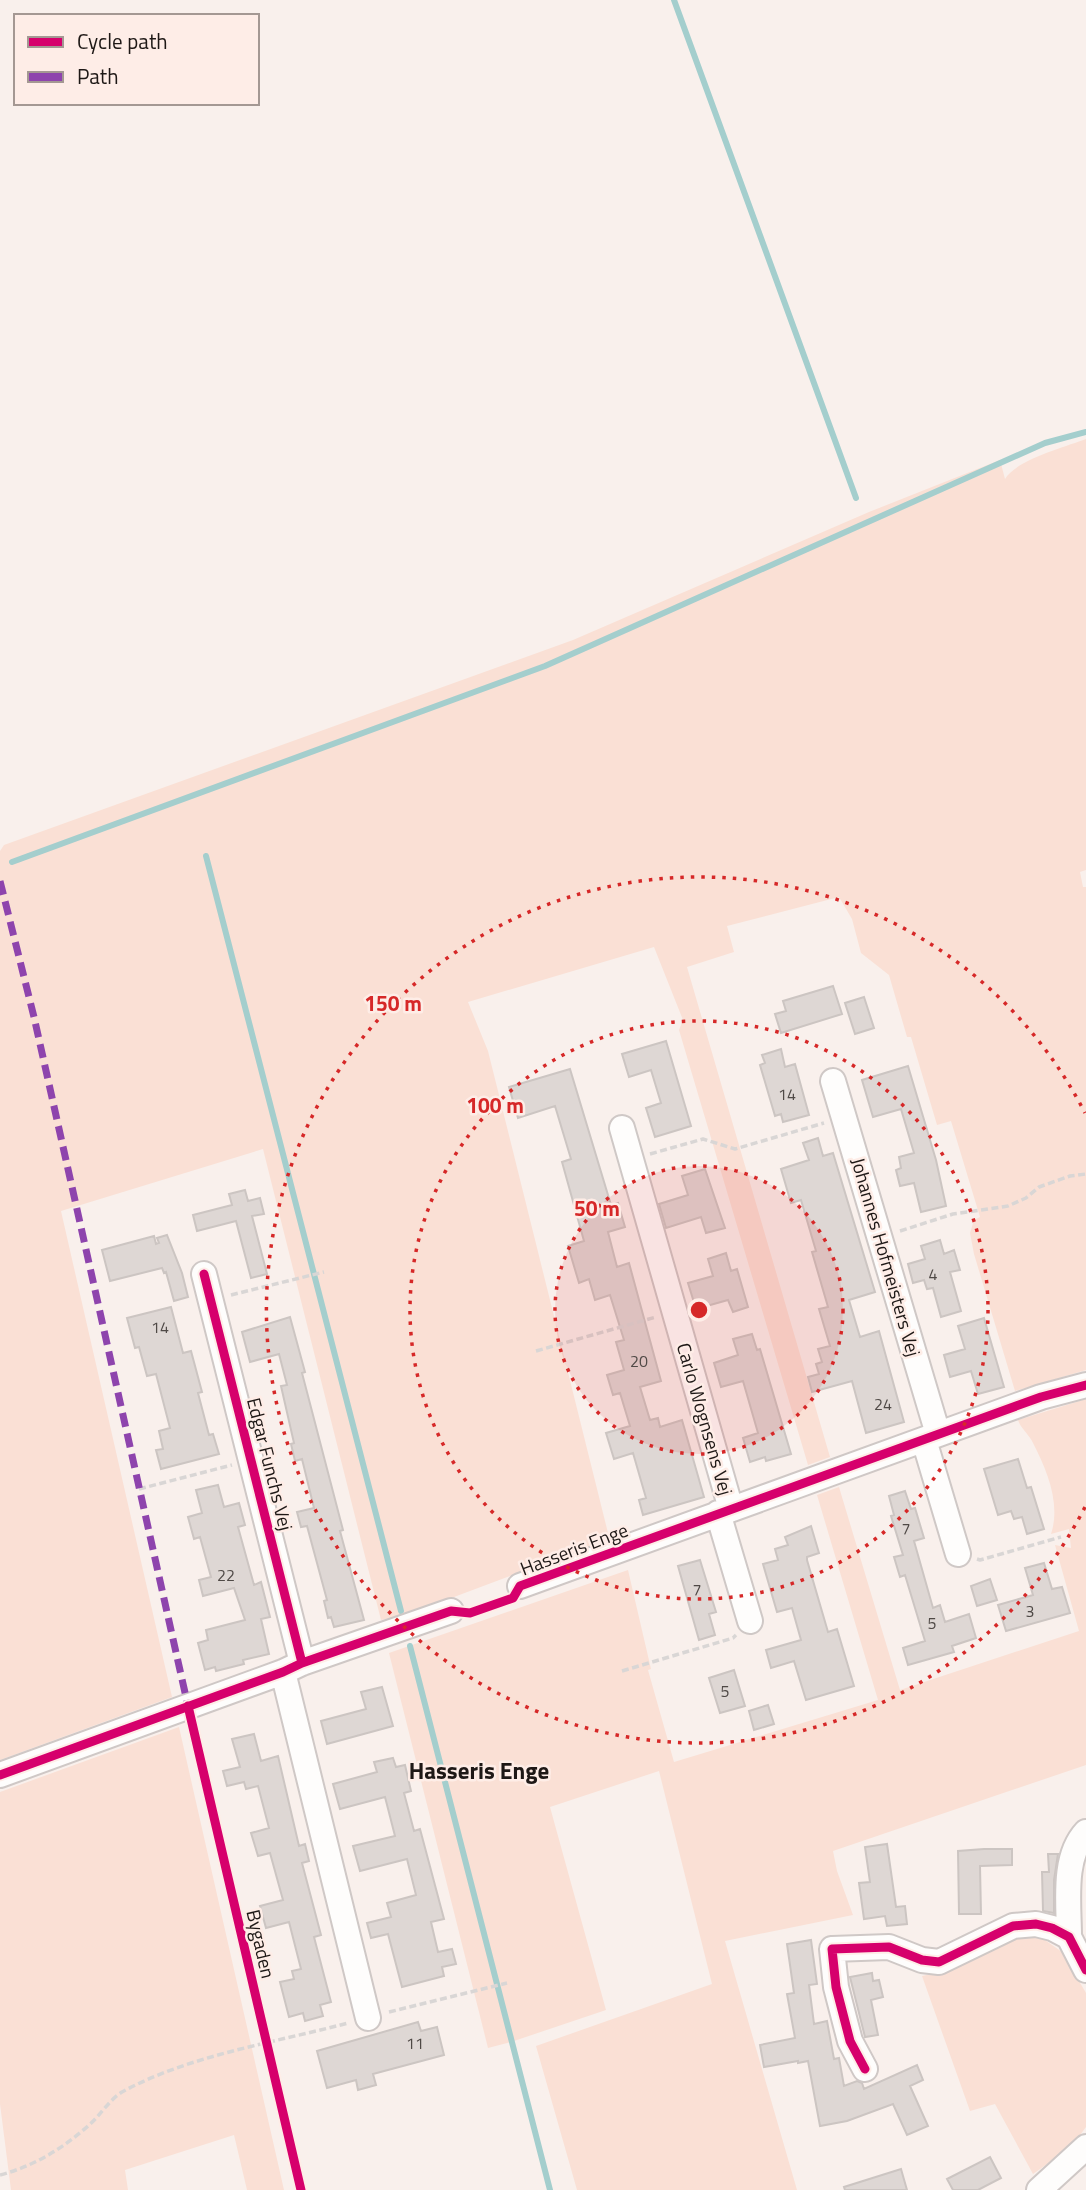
<svg xmlns="http://www.w3.org/2000/svg" width="1086" height="2190" viewBox="0 0 1086 2190" font-family="'Titillium Web',sans-serif">
  <rect width="100%" height="100%" fill="#f9f0ec"/>
  <path fill="#fae0d5" d="M1086 439V870L1080 872 1083 887H1086V1370L1015 1391 974 1254 970 1233 974 1220 980 1217 951 1121 937 1125 911 1037H907L889 975 861 953 852 919 839 897 727 926 734 952 687 967 830 1457 808 1465 679 1030 683 1020 654 947 468 1002 488 1051 609 1537 601 1540 592 1539 593 1545 406 1615 381 1620 263 1149 61 1211 172 1697 0 1760V851L4 845 573 640 869 512 1000 460 1005 479C1016 460 1065 447 1086 439Z
    M1086 1399V1765L833 1851 837 1871 853 1915 725 1941 797 2190H577L536 2046 712 1984 659 1771 550 1807 606 2010 511 2042 488 2048 389 1653 628 1570 651 1669 648 1670 674 1762 878 1700 817 1495 839 1487 900 1690 1079 1631 1055 1545 1071 1548 1069 1529 1051 1534C1061 1504 1047 1470 1033 1443 1029 1434 1021 1429 1018 1420Z
    M179 1727 284 2190H247L234 2135 125 2170 128 2190H11L0 2104V1792Z
    M1024 1935 1042 1938 1062 1952 1086 1993V2127L1071 2147 1033 2174 995 2104 970 2111 922 1976 946 1971 1009 1937Z"/>
  <g fill="none" stroke-linecap="round" stroke-linejoin="round">
    <path stroke="#a4cecd" stroke-width="6" d="M674 0 856 498
      M206 856 401 1611
      M12 862 545 666 1045 443 1086 432
      M410 1646 550 2190"/>
  </g>
  <path fill="#ded7d4" stroke="#ccc5c2" stroke-width="2" d="M833 986 842 1014 781 1033 775 1014 786 1011 783 1001Z
    M864 997 874 1028 855 1034 845 1003Z
    M666 1041 691 1126 655 1137 646 1108 661 1103 651 1070 629 1077 622 1054Z
    M781 1049 785 1067 795 1064 809 1115 783 1122 781 1114 775 1116 760 1065 765 1063 762 1055Z
    M908 1066 936 1160 946 1206 921 1212 914 1183 900 1186 896 1170 901 1168 899 1157 914 1153 901 1109 873 1117 862 1080Z
    M570 1069 611 1205 618 1203 625 1227 608 1232 617 1267 629 1263 661 1381 640 1387 650 1420 658 1418 660 1427 682 1420 704 1497 643 1515 639 1500 646 1498 633 1453 614 1459 606 1433 630 1426 620 1393 613 1395 607 1375 624 1370 616 1342 624 1340 610 1295 595 1300 589 1279 579 1283 568 1246 584 1241 562 1162 571 1159 555 1106 518 1118 509 1087Z
    M818 1138 823 1156 833 1153 875 1292 849 1300 860 1337 879 1331 904 1422 866 1433 852 1381 812 1392 808 1377 819 1374 816 1364 822 1362 818 1349 830 1346 819 1309 828 1307 812 1252 816 1251 801 1200 791 1203 781 1169 809 1160 803 1143Z
    M705 1169 725 1228 706 1233 701 1217 666 1228 659 1204 688 1195 682 1176Z
    M245 1190 248 1201 260 1198 264 1214 252 1216 267 1274 251 1278 236 1221 197 1231 193 1215 232 1205 229 1194Z
    M167 1235 182 1273 188 1297 174 1301 166 1272 164 1273 162 1268 110 1281 102 1250 154 1236 156 1244 159 1243 157 1238Z
    M940 1240 944 1254 954 1250 960 1270 950 1272 961 1311 941 1317 933 1288 927 1289 924 1280 913 1283 908 1264 925 1259 921 1246Z
    M726 1253 731 1271 737 1269 748 1307 733 1312 728 1300 696 1309 688 1283 713 1276 708 1259Z
    M171 1307 183 1353 191 1351 202 1392 198 1393 209 1435 213 1434 219 1454 161 1469 156 1450 163 1449 159 1431 170 1428 156 1374 147 1376 139 1347 135 1348 127 1318Z
    M290 1317 305 1372 302 1373 343 1530 340 1531 364 1620 334 1627 331 1617 328 1618 324 1601 327 1600 307 1526 301 1527 297 1512 314 1508 302 1459 295 1461 291 1444 294 1443 281 1386 287 1385 279 1354 250 1362 242 1332Z
    M984 1318 1004 1387 978 1394 971 1371 950 1377 944 1355 965 1349 958 1326Z
    M752 1334 757 1350 760 1349 791 1454 766 1461 765 1457 750 1462 743 1438 758 1433 743 1381 721 1387 714 1363 738 1355 733 1339Z
    M1018 1459 1027 1488 1031 1487 1044 1529 1027 1534 1022 1517 1014 1519 1011 1511 998 1515 984 1469Z
    M218 1485 224 1507 239 1503 245 1525 238 1527 254 1585 261 1582 270 1617 261 1619 269 1654 243 1660 244 1664 216 1671 215 1667 205 1670 198 1643 208 1640 206 1630 245 1620 234 1588 203 1596 199 1580 211 1577 200 1537 194 1539 188 1517 202 1513 196 1490Z
    M905 1491 911 1509 915 1508 924 1538 914 1541 933 1608 940 1605 945 1622 969 1614 976 1638 952 1646 954 1652 908 1665 903 1648 925 1641 905 1575 900 1577 894 1557 903 1555 891 1516 894 1515 889 1496Z
    M811 1526 819 1553 807 1557V1560L828 1632 837 1629 854 1686 806 1700 794 1661 771 1668 766 1650 801 1640 792 1608 777 1612 763 1564 778 1560 775 1549 788 1545 785 1537Z
    M700 1560 716 1612 709 1614 715 1635 699 1640 678 1566Z
    M1044 1563 1052 1589 1062 1587 1070 1613 1006 1631 998 1605 1033 1595 1025 1568Z
    M990 1579 997 1600 977 1606 971 1586Z
    M734 1670 745 1706 720 1713 709 1678Z
    M382 1687 393 1726 327 1744 321 1721 366 1709 361 1692Z
    M768 1705 774 1724 754 1730 749 1711Z
    M254 1734 261 1761 278 1756 299 1846 305 1844 309 1861 302 1863 321 1935 314 1937 331 2002 320 2005 323 2016 305 2021 303 2013 289 2017 280 1982 294 1979 292 1971 301 1969 289 1922 266 1928 260 1906 283 1900 270 1853 258 1856 251 1833 269 1828 258 1786 246 1789 244 1782 227 1786 223 1771 240 1767 232 1739Z
    M393 1758 396 1767 405 1765 411 1791 404 1793 414 1831 420 1829 444 1919 431 1922 438 1952 452 1949 456 1964 442 1967 444 1976 402 1987 388 1934 371 1938 367 1923 391 1917 387 1903 416 1895 407 1859 360 1871 353 1846 395 1836 385 1797 340 1809 333 1784 377 1772 374 1762Z
    M887 1844 896 1907 905 1906 907 1924 887 1926 885 1916 864 1919 859 1883 870 1882 865 1847Z
    M984 1849H1012V1865L980 1866 981 1914H959L958 1851Z
    M1048 1854H1058L1054 1880V1913L1043 1911 1042 1872H1049Z
    M811 1940 817 1984 809 1985 814 2024 827 2021 834 2059 839 2058 844 2086 857 2081 862 2083 864 2089 917 2065 923 2080 910 2086 928 2126 907 2135 893 2104 847 2121 820 2126 808 2061 798 2063V2061L764 2067 760 2045 795 2038 787 1994 794 1993 787 1944Z
    M872 1973 873 1981 879 1980 883 1997 871 2000 878 2035 865 2037 850 1977Z
    M418 2022 421 2031 437 2027 444 2055 373 2074 376 2085 358 2090 356 2080 327 2088 317 2051Z
    M990 2157 1001 2178 978 2190H953L947 2179Z
    M901 2169 907 2190H845L844 2187Z"/>
  <g fill="none" stroke-linecap="round" stroke-linejoin="round">
    <defs>
      <path id="minor" d="M833 1081 938 1434
        M622 1128 731 1509
        M204 1274 302 1663
        M924 1440 958 1554
        M718 1513 750 1621
        M520 1586 1041 1397 1086 1385
        M283 1672 368 2018
        M0 1775 283 1672 302 1663 451 1611
        M1069 1937C1069 1903 1062 1858 1086 1832
        M865 2069 850 2041 836 1987 832 1949 889 1947 922 1960 939 1962 1013 1926 1036 1924 1052 1928 1069 1937 1086 1970
        M1039 2190 1086 2147"/>
    </defs>
    <use href="#minor" stroke="#cfc8c6" stroke-width="28"/>
    <path stroke="#d9d6d5" stroke-width="3.5" stroke-dasharray="7 3.5" stroke-linecap="butt" d="M650 1154 703 1139 735 1149 824 1123
      M900 1231 953 1214 1008 1206 1026 1198 1039 1187 1070 1176 1086 1174
      M231 1295 324 1272
      M536 1351 656 1317
      M139 1489 232 1465
      M977 1559 980 1560 1061 1537
      M622 1671 733 1638 736 1635
      M389 2012 507 1983
      M0 2175C34 2166 62 2149 88 2126 100 2116 109 2100 122 2092 190 2055 273 2043 348 2023"/>
    <use href="#minor" stroke="#fefdfc" stroke-width="24"/>
    <path stroke="#8e44ad" stroke-width="7" stroke-dasharray="14 7" stroke-linecap="butt" d="M0 881 34 1017 188 1706"/>
    <defs>
      <path id="cycleway" d="M204 1274 302 1663
        M188 1706 301 2190
        M0 1775 283 1672 302 1663 451 1611 470 1613 513 1598 520 1586 1041 1397 1086 1385
        M865 2069 850 2041 836 1987 832 1949 889 1947 922 1960 939 1962 1013 1926 1036 1924 1052 1928 1069 1937 1086 1970"/>
    </defs>
    <use href="#cycleway" stroke="#feede7" stroke-width="13"/>
    <use href="#cycleway" stroke="#d6006c" stroke-width="9"/>
  </g>
  <circle cx="699" cy="1310" r="144" fill="#d62828" fill-opacity=".12"/>
  <g fill="none" stroke="#d62828" stroke-width="3.5" stroke-dasharray="3.5 7">
    <circle cx="699" cy="1310" r="144"/>
    <circle cx="699" cy="1310" r="289"/>
    <path d="M1085 1507A433 433 0 1 1 1085 1113"/>
  </g>
  <g text-anchor="middle" stroke-width="5" stroke-linejoin="round" paint-order="stroke">
    <g font-size="16" fill="#4f4946">
      <text x="787" y="1100">14</text>
      <text x="933" y="1280">4</text>
      <text x="160" y="1333">14</text>
      <text x="639" y="1367">20</text>
      <text x="883" y="1410">24</text>
      <text x="906" y="1534">7</text>
      <text x="226" y="1581">22</text>
      <text x="697" y="1595">7</text>
      <text x="1030" y="1617">3</text>
      <text x="932" y="1629">5</text>
      <text x="725" y="1697">5</text>
      <text x="415" y="2049">11</text>
    </g>
    <g font-size="19" fill="#1e1816" stroke="#feede7">
      <text transform="translate(886 1257) rotate(74)" y="7">Johannes Hofmeisters Vej</text>
      <text transform="translate(705 1419) rotate(74)" y="7">Carlo Wognsens Vej</text>
      <text transform="translate(270 1464) rotate(76)" y="7">Edgar Funchs Vej</text>
      <text transform="translate(574 1549) rotate(-21)" y="7">Hasseris Enge</text>
      <text transform="translate(261 1944) rotate(77)" y="7">Bygaden</text>
    </g>
    <g font-size="23" font-weight="bold" fill="#1e1816" stroke="#feede7">
      <text x="479" y="1779">Hasseris Enge</text>
    </g>
  </g>
  <circle cx="699" cy="1310" r="10" fill="#d62828" stroke="#feede7" stroke-width="3.5"/>
  <g font-size="21" text-anchor="middle" font-weight="bold" fill="#d62828" stroke="#feede7" stroke-width="5" stroke-linejoin="round" paint-order="stroke">
    <text x="393" y="1011">150 m</text>
    <text x="495" y="1113">100 m</text>
    <text x="597" y="1216">50 m</text>
  </g>
  <rect x="14" y="14" width="245" height="91" fill="#feede7" stroke="#a49893" stroke-width="2"/>
  <rect x="28" y="37" width="35" height="10" fill="#d6006c" stroke="#a49893" stroke-width="2"/>
  <text x="77" y="49" font-size="21" fill="#1e1816">Cycle path</text>
  <rect x="28" y="72" width="35" height="10" fill="#8e44ad" stroke="#a49893" stroke-width="2"/>
  <text x="77" y="84" font-size="21" fill="#1e1816">Path</text>
</svg>
